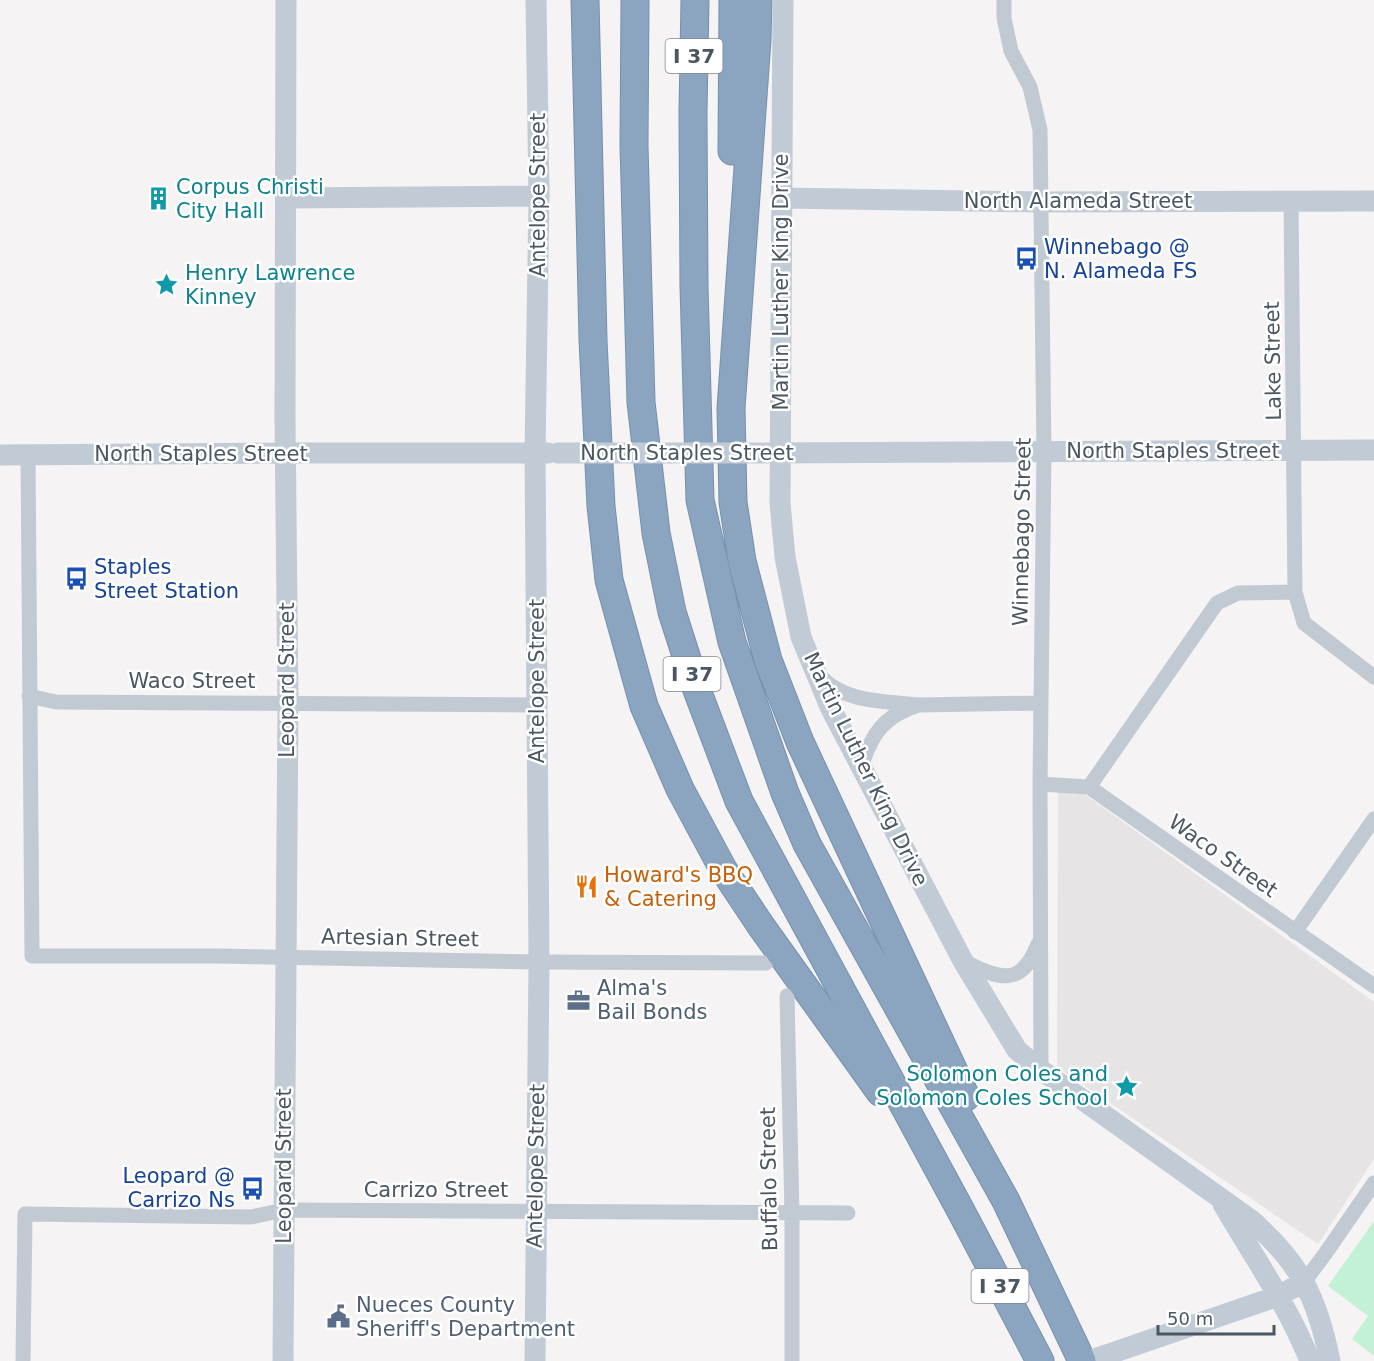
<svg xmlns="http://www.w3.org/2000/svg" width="1374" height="1361" viewBox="0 0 1374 1361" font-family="'DejaVu Sans',sans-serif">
  <rect width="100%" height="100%" fill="#f5f3f3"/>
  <path fill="#e6e4e5" d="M1058 790 1080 791 1374 1002V1159L1318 1244 1057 1067Z"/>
  <path fill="#c3f1d5" d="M1374 1221V1356L1352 1339 1368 1316 1328 1286Z"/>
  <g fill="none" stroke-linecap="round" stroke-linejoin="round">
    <defs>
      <path id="highway" d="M585 0 593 340 601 506 609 580 644 706 680 789 723 869 761 926 880 1092
        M635 0 634 145 641 402 656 533 672 612 697 690 739 801 961 1211 1040 1361
        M695 0 693 112 694 286 700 500 732 642 785 793 807 844 1006 1201 1082 1361
        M758 0 757 40 731 408 733 502 742 561 768 660 800 742 966 1097
        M732 151 733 0"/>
    </defs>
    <use href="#highway" stroke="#7690ad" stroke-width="29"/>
    <path stroke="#c1cad2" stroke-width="15" d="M1004 0V18L1011 51 1030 87 1040 130 1044 452 1040 784 1041 1070
      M28 455 32 956H218L539 962 766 963
      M1295 592 1304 623 1374 677
      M820 676C844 703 885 701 918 705 884 716 872 733 861 767
      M29 696 56 702 536 705
      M918 705 1041 703
      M1040 784 1089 787 1374 986
      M1089 787 1217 603 1238 593 1295 592 1291 201
      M1295 932 1374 819
      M963 961C998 978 1021 989 1038 944
      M787 996 792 1213V1361
      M1304 1282 1325 1254 1374 1183
      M23 1361 25 1214 251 1217 284 1210 848 1213"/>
    <path stroke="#c1cbd6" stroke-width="21" d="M783 0 780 503 785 557 801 637 831 709 963 961 1017 1050 1041 1070 1251 1220C1300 1263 1317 1297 1330 1361
      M286 198 539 196V183
      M781 198 1042 202 1374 201
      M766 453 1374 450
      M0 455 285 453H548
      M1223 1204C1253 1256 1288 1305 1310 1361
      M283 1361 288 703 285 418 286 0
      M535 1361 539 962 535 453 539 196 536 0
      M1089 1361 1278 1296 1304 1282"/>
    <use href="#highway" stroke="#8ba5c1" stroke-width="27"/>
    <path stroke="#c1cbd6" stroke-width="21" d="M558 453H762"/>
  </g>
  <defs>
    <symbol id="building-bare" viewBox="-9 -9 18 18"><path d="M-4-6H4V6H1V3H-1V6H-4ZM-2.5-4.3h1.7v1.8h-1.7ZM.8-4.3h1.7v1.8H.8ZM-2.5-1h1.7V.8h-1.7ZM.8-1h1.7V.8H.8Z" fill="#0f9aa8" stroke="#fff" stroke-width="2.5" paint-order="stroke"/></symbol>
    <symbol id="bus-bare" viewBox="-9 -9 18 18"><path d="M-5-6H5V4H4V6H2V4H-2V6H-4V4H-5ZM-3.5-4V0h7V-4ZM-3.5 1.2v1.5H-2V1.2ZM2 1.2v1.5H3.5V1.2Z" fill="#1a4fb4" stroke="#fff" stroke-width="2.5" paint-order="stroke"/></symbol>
    <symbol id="sight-bare" viewBox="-9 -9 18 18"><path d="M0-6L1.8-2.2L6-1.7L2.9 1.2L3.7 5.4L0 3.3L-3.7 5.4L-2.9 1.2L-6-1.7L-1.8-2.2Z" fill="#0f9aa8" stroke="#fff" stroke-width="2.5" paint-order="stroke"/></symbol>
    <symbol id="restaurant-bare" viewBox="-9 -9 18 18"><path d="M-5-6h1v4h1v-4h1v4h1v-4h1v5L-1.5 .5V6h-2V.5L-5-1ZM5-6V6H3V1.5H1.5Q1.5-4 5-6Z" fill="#e8710a" stroke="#fff" stroke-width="2.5" paint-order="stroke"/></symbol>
    <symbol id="office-bare" viewBox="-9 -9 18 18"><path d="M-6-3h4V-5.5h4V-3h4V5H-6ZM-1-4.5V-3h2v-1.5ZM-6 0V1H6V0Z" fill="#5c6f8a" stroke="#fff" stroke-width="2.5" paint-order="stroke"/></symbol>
    <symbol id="civic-bare" viewBox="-9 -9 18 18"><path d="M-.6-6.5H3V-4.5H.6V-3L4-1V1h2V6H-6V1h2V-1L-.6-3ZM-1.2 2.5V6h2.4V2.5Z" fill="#5c6f8a" stroke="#fff" stroke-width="2.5" paint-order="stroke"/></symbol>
  </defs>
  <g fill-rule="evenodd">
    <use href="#building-bare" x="142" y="182" width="33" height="33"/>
    <use href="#bus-bare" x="1010" y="242" width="33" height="33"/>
    <use href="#sight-bare" x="150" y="268" width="33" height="33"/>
    <use href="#bus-bare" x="60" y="562" width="33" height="33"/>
    <use href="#restaurant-bare" x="570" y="870" width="33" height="33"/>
    <use href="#office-bare" x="562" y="984" width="33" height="33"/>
    <use href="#sight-bare" x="1110" y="1070" width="33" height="33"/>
    <use href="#bus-bare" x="236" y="1172" width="33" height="33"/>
    <use href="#civic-bare" x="322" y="1300" width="33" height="33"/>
  </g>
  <g text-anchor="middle" stroke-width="5" stroke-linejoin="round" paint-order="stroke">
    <g fill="#fff" stroke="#808990" stroke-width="1.5">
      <rect x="665.5" y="39" width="57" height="34" rx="4.5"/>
      <rect x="663.5" y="657" width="57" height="34" rx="4.5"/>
      <rect x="971.5" y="1269" width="57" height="34" rx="4.5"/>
    </g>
    <g font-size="20" font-weight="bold" fill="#4a5661">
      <text x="694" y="63">I 37</text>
      <text x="692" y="681">I 37</text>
      <text x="1000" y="1293">I 37</text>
    </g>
    <g font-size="21" fill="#0d838f" stroke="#fff" text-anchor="start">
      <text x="176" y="194">Corpus Christi<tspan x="176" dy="24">City Hall</tspan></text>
      <text x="185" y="280">Henry Lawrence<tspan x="185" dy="24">Kinney</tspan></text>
      <text x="1108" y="1081" text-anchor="end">Solomon Coles and<tspan x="1108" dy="24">Solomon Coles School</tspan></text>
    </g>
    <g font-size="21" fill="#4a5661" stroke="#fff">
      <text transform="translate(538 195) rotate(-90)" y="7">Antelope Street</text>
      <text x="1078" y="208">North Alameda Street</text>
      <text transform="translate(781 282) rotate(-90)" y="7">Martin Luther King Drive</text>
      <text transform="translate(1273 361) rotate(-91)" y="7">Lake Street</text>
      <text x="1173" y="458">North Staples Street</text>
      <text x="687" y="460">North Staples Street</text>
      <text x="201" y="461">North Staples Street</text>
      <text transform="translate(1022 532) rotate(-89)" y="7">Winnebago Street</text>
      <text transform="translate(287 680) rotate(-90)" y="7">Leopard Street</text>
      <text x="192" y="688">Waco Street</text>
      <text transform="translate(537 681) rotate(-90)" y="7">Antelope Street</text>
      <text transform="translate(866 769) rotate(64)" y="7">Martin Luther King Drive</text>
      <text transform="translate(1223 856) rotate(35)" y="7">Waco Street</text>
      <text transform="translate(400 938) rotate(1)" y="7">Artesian Street</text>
      <text transform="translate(284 1166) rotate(-90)" y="7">Leopard Street</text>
      <text transform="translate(536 1166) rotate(-89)" y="7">Antelope Street</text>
      <text transform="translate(769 1179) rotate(-91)" y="7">Buffalo Street</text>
      <text x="436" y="1197">Carrizo Street</text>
    </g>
    <g font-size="21" fill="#164399" stroke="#fff" text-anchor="start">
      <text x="1044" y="254">Winnebago @<tspan x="1044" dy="24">N. Alameda FS</tspan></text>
      <text x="94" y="574">Staples<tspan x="94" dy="24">Street Station</tspan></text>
      <text x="235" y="1183" text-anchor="end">Leopard @<tspan x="235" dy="24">Carrizo Ns</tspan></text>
    </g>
    <g font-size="21" fill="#c56008" stroke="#fff" text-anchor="start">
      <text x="604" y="882">Howard's BBQ<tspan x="604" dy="24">&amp; Catering</tspan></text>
    </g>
    <g font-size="21" fill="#4e5e75" stroke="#fff" text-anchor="start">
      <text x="597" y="995">Alma's<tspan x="597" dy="24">Bail Bonds</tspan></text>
      <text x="356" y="1312">Nueces County<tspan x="356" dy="24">Sheriff's Department</tspan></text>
    </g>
  </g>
  <path d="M1158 1325v9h116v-9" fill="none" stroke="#4a5661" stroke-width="3"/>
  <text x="1167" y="1325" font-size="18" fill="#4a5661" stroke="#ffffff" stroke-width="4.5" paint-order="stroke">50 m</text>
</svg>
